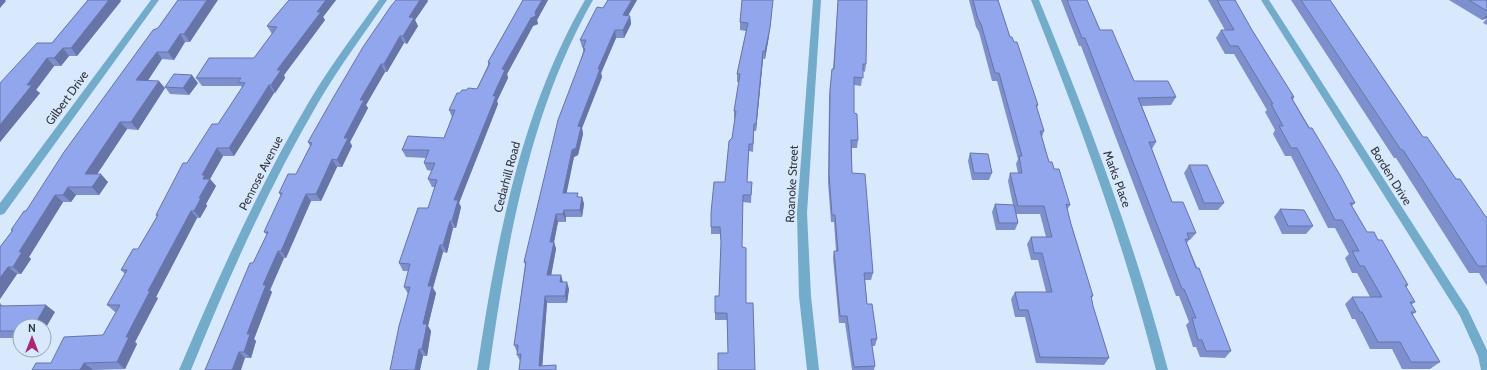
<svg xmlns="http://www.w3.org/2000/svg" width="1487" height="370" viewBox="0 0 1487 370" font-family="Cabin,sans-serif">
  <rect width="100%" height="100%" fill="#d9e9fd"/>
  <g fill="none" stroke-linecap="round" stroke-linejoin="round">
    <path fill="#73abcb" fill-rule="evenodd" d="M151 0H159L4 214 0 215V203Z
      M379 0H387C364 34 339 67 318 103 268 188 228 279 191 370H179C218 278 259 186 310 100 331 65 355 33 379 0Z
      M585 0H593C529 112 507 244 489 370H477C496 244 520 112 585 0Z
      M813 0H821L807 213 811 296 819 370H807L799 296 797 213Z
      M1031 0H1039C1089 121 1135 243 1168 370H1156C1124 243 1079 121 1031 0Z
      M1261 0H1269L1468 310 1487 350V370H1481L1478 356 1460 316Z"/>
  </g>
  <path fill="#7e8fcd" d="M88 0H120L121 1 77 56H69L61 66H54L36 90 40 93 0 142V83L52 43Z
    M178 0 190 42H185L174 60 162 59 148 80 165 88 138 130 127 129 97 174 108 182 99 195H76L71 202H63L29 257 31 259 21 274H17L0 299V247L12 231 11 230 26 211 158 28Z
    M289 0H336L323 17 325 20 284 75 285 78 275 93H274L234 156H223L210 179 216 186 206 204 207 206 200 218H197L156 297 158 298 135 342 137 344 125 369 92 370H32L51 363 103 335 116 312H115L107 305 125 274 121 270 138 249 157 217 156 215 187 163 218 124 242 88 241 86H202L196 78 254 58 272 34 267 26Z
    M396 0H427L428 1 415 20 418 26 407 44 404 43 387 72H385L366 105 368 108 350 142 352 146 342 167H337L321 201H311L286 258H284L270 290 272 292 254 339 256 341 251 358H245L205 370 253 263 267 235 264 232 281 196 279 193 296 174 310 146 308 142Z
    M523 0H548L537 20 538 24 533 26 507 74 508 78 497 101 498 104 459 203 461 207 456 228H453L447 253 443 252 433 288 436 293 428 326 431 331 427 356H423L420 370H390L408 294 404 287 409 271H403L399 263 428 208 435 187H432L428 179 432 171 427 170 424 163 426 158 406 157 402 150 444 138 452 117 449 110 460 93 467 90 477 89 488 65V62Z
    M608 0H637L628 15 630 16 631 24 624 38H616L601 73 602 77 582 128 583 134 578 155 574 157 566 193 579 197H582L584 204 582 217H566V222H558L554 242 556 249 551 275 563 282 569 289 567 303H547L542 366 558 370 520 361 517 355V352L514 345 525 265 524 262 583 52V48L582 47 580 40 603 8Z
    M742 0 769 36 765 59H763L756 131H754L753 152 749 151 747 182H752L751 203 743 202 728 353 727 320H715V313L719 296 721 242 720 234H711V227L725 182 732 138 735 119H734V111L739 82H737V74L746 31 740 30V22Z
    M838 0H867L866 64 865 72 863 71 861 86 854 85V113L858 140 857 148H852V173L873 273 871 280H865L867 304 877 339 875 346H872L875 366 874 370H852L845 323H839L833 258 834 251H836L834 222H831L828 182 829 98 832 69H833Z
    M969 0H998L1010 37 1014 42 1038 105 1037 108 1044 131 1042 137 1049 162 1054 169 1070 205 1067 210 1071 224 1093 296 1091 298 1093 306 1109 358 1104 365 1036 363 1025 317H1015L1011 299 1015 292H1046L1038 260H1031L1027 244 1031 237H1046L1040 214H1016L1018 223 1015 230H996L992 212 995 204 1013 205 1008 181 1010 173H1018L1016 164 1018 159 997 81H992L979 32 976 27Z
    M1061 0H1087L1100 30 1134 81 1176 97 1171 105 1142 106 1156 142 1152 149 1172 202 1196 233 1190 240H1189L1187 243 1231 351 1225 358 1200 357 1196 347H1193L1186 325 1189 322 1179 296H1176L1081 46H1079Z
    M1208 0H1235L1252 30 1294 97 1293 100 1355 203 1352 206 1367 232 1378 240 1408 285 1406 287 1415 302 1411 305 1416 312 1412 315 1440 362 1430 369H1402L1392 349H1370L1355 319H1352L1345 304 1352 297H1370L1357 273H1352L1345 258 1349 254 1335 228H1328L1291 156H1285L1273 134 1275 130 1265 112 1267 110 1234 54H1225L1216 38 1221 30H1225Z
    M1291 0H1330L1423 137 1486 217H1487V286L1479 273H1469L1396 158H1394Z
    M1449 0H1487V25L1483 23 1487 18 1482 20Z
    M198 83 189 95 170 94 165 87Z
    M970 153 992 173 989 180H972L968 161Z
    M1189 165 1224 203 1218 210H1199L1184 173Z
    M1280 209 1313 226 1306 234H1282L1274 217Z
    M0 303 3 306 55 312 20 326V338H0Z"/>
  <path fill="#6674a7" d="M0 0H5L6 1 0 8Z
    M109 0H120L121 1 77 56 71 48Z
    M207 0H218L190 42 184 34Z
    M326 0H336L323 17 325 20 284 75 285 78 275 93 271 85 277 70 317 12Z
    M420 0H427L428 1 415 20 418 26 407 44 403 36 409 17Z
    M542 0H548L537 20 538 24 533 26 507 74 508 78 497 101 498 104 459 203 461 207 456 228 452 221 454 200 502 69 531 18Z
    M632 0H637L624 23 623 15Z
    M773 0 769 36 765 59V51Z
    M1487 15V18L1482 20Z
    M630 16 631 24 624 38 623 30Z
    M615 30 616 38 601 73 602 77 582 128 583 134 578 155 574 157 565 201 563 193 578 126 598 69Z
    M180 34 185 42 174 60 168 52Z
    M400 36 404 43 387 72 384 64Z
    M63 48 69 56 61 66 54 58Z
    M763 51V59L756 131V124Z
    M157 52 162 59 143 88 136 80Z
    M47 58 54 66 36 90 40 93 0 142V125L27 85Z
    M381 64 385 72 366 105 368 108 350 142 352 146 342 167 337 160 344 138 360 100Z
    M192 75 198 83 189 95 183 88Z
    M159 81 165 88 138 130 131 122Z
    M269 85 274 93 234 156 229 148Z
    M120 122 127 129 92 182 85 174Z
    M217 148 223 156 210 179 216 186 206 204 207 206 200 218 194 211 199 198 202 175Z
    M332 159 337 167 321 201 316 194Z
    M101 174 108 182 99 195 92 187Z
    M68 187 76 195 71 202 63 195Z
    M306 194 311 201 286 258 281 251Z
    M55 195 63 202 29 257 31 259 21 274 13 267 19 252Z
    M582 197 584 204 582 217 580 210Z
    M564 210 566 217V222L563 214Z
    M191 211 197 218 156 297 158 298 135 342 137 344 125 369 117 362 126 337 148 291Z
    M556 214 558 222 554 242 556 249 550 282 547 275 550 242Z
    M450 221 453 228 447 253 443 245Z
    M440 245 443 252 433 288 436 293 428 326 431 331 427 356 422 349 423 324 428 286Z
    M278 251 284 258 270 290 272 292 254 339 256 341 251 358 244 352 247 334 263 285Z
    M8 267 17 274 0 299V278Z
    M561 275 563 282H560Z
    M567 282 569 289 567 303 565 296Z
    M545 296 547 303 542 370 539 366Z
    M46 305 55 312 44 331V326H34Z
    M419 349 423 356 420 370H415Z
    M239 352 245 358 241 370H232Z
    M84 363 93 370H80Z"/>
  <path fill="#92a6ee" stroke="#6674a7" d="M88 0H109L71 48H63L54 58H47L27 85H32L0 125V83L37 43H52Z
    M178 0H207L184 34H180L168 52H157L136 80 159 81 131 122H120L85 174H101L92 187H68L63 195H55L19 252H22L13 267H8L0 278V247L13 230H11L24 211H26L64 152 153 30 158 28Z
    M289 0H326L317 12H321L277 70H281L271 85H269L229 148H217L202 175H205L203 179H210L199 198H201L194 211H191L148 291H150L126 337H129L117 362 84 363 80 370H32L36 363H51L64 337 103 335 120 305H107L127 270H121L133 249H138L158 215H156L183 163H187L212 124H218L245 83 238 82 241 78H196L209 58H254L277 27 267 26Z
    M396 0H420L409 17 414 18 403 36H400L384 64H381L360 100H364L344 138H348L337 160 332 159 316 194H306L281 251H278L263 285H266L247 334H250L244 352H239L232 370H205L250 263H253L255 259 268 232H264L282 193H279L288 174H296L312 143 308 142 333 98 363 47 391 6Z
    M523 0H542L535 12 536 16 531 18 502 69 505 70 493 96H496L454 200H458L452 221H450L443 245H440L428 286H432L423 324H427L422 349H419L415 370H390L399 326 410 287H404L410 264 399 263 418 208H428L437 180 428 179 435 163H424L429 150H402L408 136 444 138 455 110H449L457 93H460L462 90H467L468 88 477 89 490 63 488 62Z
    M608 0H632L623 15 630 16 623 30H615L598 69H600L578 126 581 127 576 148 572 150 563 193H578L577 197H582L580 210H564L563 214H556L550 242H554L547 275H561L560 282H567L565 296H545L539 366 556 365V370H519L521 354 517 355 518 345H514L526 262H524L558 120 585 49 583 48 586 40H580L597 7 603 8Z
    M742 0H773L770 28 765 51H763L756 124H754L753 144H749L747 182H752L751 195H743L742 247 746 248V303H753L755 370H718V353H728L727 313H715V296H719L721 241 720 227H711V213L714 182H725L729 141 732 138 736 111H734L740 74H737L748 23 740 22Z
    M838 0H867L866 64H863V78L854 77V113L857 114 858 140H851L852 173 865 174 873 273H864L867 304H872L877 339H871L875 366 854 367 847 316H840L834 251H838L835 215H832L829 175 830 90 832 69H834Z
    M973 0H998L1010 37H1012L1014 42H1017L1038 105H1036L1044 131H1040L1049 162H1052L1054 169H1059L1070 205 1066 204 1071 224 1093 296H1091L1093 306 1109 358 1040 357 1028 310H1019L1015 292H1052L1042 253H1034L1031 237H1052L1044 206H1018L1010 173H1022L1019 156H1022L999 73H995L981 24 978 19Z
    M1067 0H1087L1100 30H1112L1134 81H1168L1176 97 1138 98 1156 142H1149L1172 202H1183L1196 233H1187L1189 239H1185L1196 268H1199L1231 351H1206L1202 340H1198L1192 318H1196L1184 289H1182L1085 38H1082Z
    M1217 0H1235L1252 30 1294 97H1291L1309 128H1312L1340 175 1355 203H1350L1367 232H1374L1378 240H1382L1408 285H1405L1415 302H1410L1416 312H1411L1440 362H1411L1400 342H1378L1362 312H1360L1352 297H1382L1364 266H1360L1352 251H1359L1342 220H1335L1297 148H1291L1279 126H1283L1271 104H1273L1238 46H1230L1221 30H1234Z
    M1301 0H1330L1423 137H1427L1456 179H1460L1486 217H1487V266H1478L1403 150H1401Z
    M1469 0H1487V11Z
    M174 74 192 75 183 88 165 87Z
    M970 153 988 154 992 173H974Z
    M1189 165H1207L1224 203H1204Z
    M995 204 1014 205 1018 223H999Z
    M1280 209 1304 210 1313 226H1288Z
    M46 305 34 326H20V331H0V306Z"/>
  <g text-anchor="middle" stroke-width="3" stroke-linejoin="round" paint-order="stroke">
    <g font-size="12" fill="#323840" stroke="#d9e9fd">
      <text transform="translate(67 98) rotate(-54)" y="4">Gilbert Drive</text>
      <text transform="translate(261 173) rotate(-63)" y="4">Penrose Avenue</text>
      <text transform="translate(1391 176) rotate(58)" y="4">Borden Drive</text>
      <text transform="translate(507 177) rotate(-75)" y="4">Cedarhill Road</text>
      <text transform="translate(1117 179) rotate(70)" y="4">Marks Place</text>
      <text transform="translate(792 184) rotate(-87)" y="4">Roanoke Street</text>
    </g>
  </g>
  <g transform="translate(32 338)"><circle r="19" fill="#d9e9fd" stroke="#96a2b1"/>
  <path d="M0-3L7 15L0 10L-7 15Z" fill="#a72878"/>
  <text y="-6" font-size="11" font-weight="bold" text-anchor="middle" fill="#323840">N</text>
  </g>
</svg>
